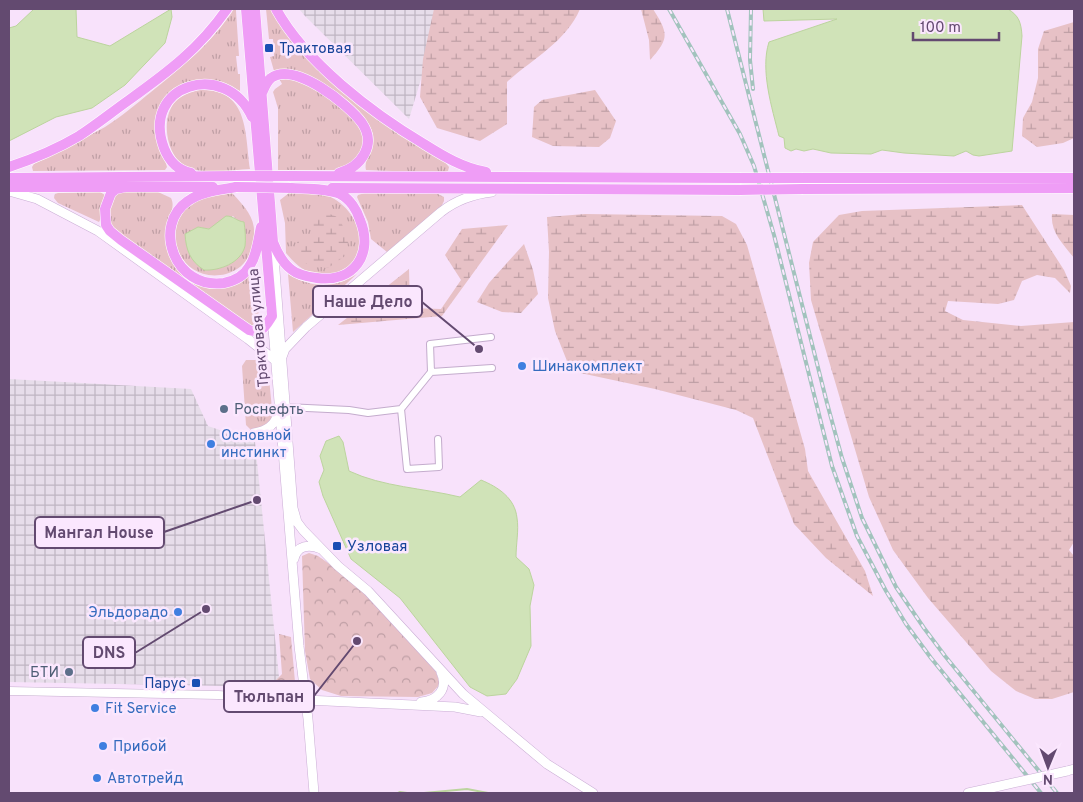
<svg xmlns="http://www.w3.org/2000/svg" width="1083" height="802" viewBox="0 0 1083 802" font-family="Overpass,sans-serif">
  <defs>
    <pattern id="industrial-grid" width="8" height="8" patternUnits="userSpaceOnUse" patternTransform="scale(1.25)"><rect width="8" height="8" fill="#e7ddea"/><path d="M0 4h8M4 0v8" fill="none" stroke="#bfb5c2"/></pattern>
    <pattern id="grass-tufts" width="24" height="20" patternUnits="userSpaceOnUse" patternTransform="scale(1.25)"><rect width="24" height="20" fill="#e7c1c6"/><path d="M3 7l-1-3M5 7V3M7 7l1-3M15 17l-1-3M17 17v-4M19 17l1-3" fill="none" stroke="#bf9fa5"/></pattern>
    <pattern id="forest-crowns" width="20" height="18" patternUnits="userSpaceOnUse" patternTransform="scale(1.25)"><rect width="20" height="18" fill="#e7c1c6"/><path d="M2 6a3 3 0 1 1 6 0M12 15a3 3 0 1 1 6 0" fill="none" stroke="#bf9fa5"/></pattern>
    <pattern id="wetland-marsh" width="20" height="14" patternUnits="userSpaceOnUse" patternTransform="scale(1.25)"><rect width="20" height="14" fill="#e7c1c6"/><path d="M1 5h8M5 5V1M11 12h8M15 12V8" fill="none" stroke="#bf9fa5"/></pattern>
  </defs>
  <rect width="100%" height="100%" fill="#f8e2fb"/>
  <path fill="url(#industrial-grid)" d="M299 9H442L409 119 305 16Z
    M9 379 191 389 208 426 255 442 280 687 9 682Z"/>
  <path fill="url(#grass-tufts)" fill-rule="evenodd" d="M234 9H236V11L239 56H236L238 74H240V91L225 83 209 80 169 95 161 148 167 167 165 170 33 171 32 167 34 164C58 152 82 140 105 127 121 117 136 104 151 92 183 66 211 44 234 9Z
    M266 9H271L303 50 444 161 449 167 448 171 444 173 366 170C363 159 376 148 373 134 367 109 321 78 297 71 290 69 282 70 274 71L270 57 274 56 273 39H269Z
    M286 79 298 81 320 91 346 112 361 127 365 143 358 158 339 170H278V108L273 92 275 89 282 84 280 80Z
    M200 90C249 88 245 134 250 169 233 170 199 175 185 166 166 155 160 117 176 101 182 95 191 92 200 90Z
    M100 192 105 195 101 218 99 222 58 203 54 198 55 194 58 193Z
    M120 192H158L171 198C176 208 168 217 166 227 163 248 178 285 203 286 215 286 238 275 251 273L257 284 259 325 256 326 251 325 117 235 109 220 111 199Z
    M232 193C249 211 259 222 252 248 248 261 240 270 226 274 176 286 154 218 202 199 211 195 223 195 232 193ZM233 216 238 221 241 253C231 263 228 268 213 268L198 227 209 229Z
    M289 193C302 193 316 192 328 196 353 205 373 244 351 265 340 275 319 276 307 271 298 267 292 260 286 253L285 223 280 200Z
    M365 193 438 194 444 197V201L441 207 387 252 371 239 368 222 357 197 358 195Z
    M288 274C310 288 335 289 357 274L293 332Z
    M246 360H258L268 368 273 419 264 428 250 429 246 425 242 366Z"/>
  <path fill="url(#forest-crowns)" d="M309 553 318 556 368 591 436 672 440 684 432 693 418 697 341 696 322 690 310 679 305 651 302 556Z
    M279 634 291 637 295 682 283 694H259V681H275L282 674Z"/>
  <path fill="url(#wetland-marsh)" d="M434 9H580C566 42 532 59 507 82V124L480 141 437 128 420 97 423 59Z
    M641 9H653C668 33 670 38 650 60L649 40Z
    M1074 22V138L1063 143 1037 147 1022 136 1023 118 1032 102 1038 78V49L1044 31Z
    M595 90 616 121 610 138 599 147 553 146 532 137 534 107 542 100Z
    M1022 205 1064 270 1071 286 1070 293 1055 278 1037 275 1022 281 1014 300 998 304 948 301 945 311 963 320 1021 326 1074 322V542L1069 550 1074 556V692L1052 699H1035L1016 691 991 671 928 598 893 550 869 497 811 300 809 263 813 242 839 215 862 211Z
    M322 211 340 218 348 242 345 256 328 268 314 266 301 262C297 245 291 238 312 235L310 218Z
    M585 214 722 216 736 224 747 245 805 449 808 471 865 571 873 596 826 558 794 524 753 418 736 410 655 389 571 371 555 331 548 298 549 252 547 217Z
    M1052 214 1074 215V258C1064 245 1050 232 1052 214Z
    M508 225 442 316 338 325 409 269 410 308 441 309 461 280 445 255 462 229Z
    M524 244 533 270 538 294 521 313 502 312 477 302 489 283Z"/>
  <path fill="#d0e3b8" stroke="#bcd49e" d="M34 9H76L77 37 110 46 171 9 172 17 165 43 125 85 92 108 56 117 9 141V28L16 26Z
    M763 9H1008C1019 16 1021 22 1022 36L1012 151 979 156 973 155 966 151 954 156 904 153 882 150 871 154 831 153 813 149 804 151 796 149 791 151 785 148 784 138 779 136C772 108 760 70 769 42L837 19 764 21Z
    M226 216C234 216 236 221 244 222 245 229 246 239 245 246 241 263 219 271 204 270 190 261 186 250 185 234L198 227 209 229Z
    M339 436 343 442 349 471C383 487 423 488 460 497L481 480C498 487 515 498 517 518 519 530 516 544 516 557L529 569 534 585 530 606 531 646 517 679 506 694 487 696 470 687 400 598 351 559 323 496 319 482 324 470 320 456 326 441Z"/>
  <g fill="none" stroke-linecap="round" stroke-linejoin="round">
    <path stroke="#bcd49e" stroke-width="2" d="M398 793 400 792 407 793
      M424 793 467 789 488 793"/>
    <defs>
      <path id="minor" d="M431 372 492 368
        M286 407 349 410 368 413 401 409 431 372 430 344 491 337
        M401 409 407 469 439 467 438 439"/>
      <path id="tertiary" d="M9 691 218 695 306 700"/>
      <path id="secondary" d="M9 191 37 199 98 231 248 339 276 361
        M273 244 293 508 297 522 303 530 338 566 368 591 463 694 547 764 593 793
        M272 316 299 646 308 719 314 793
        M282 357 285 349 306 327 441 212C455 201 474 194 492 192
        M254 433C266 431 275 426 278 413
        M294 559C297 545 309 544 321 549
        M306 700 455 707 481 712
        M421 702C437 701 449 689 441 672
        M1067 771 1074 769
        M968 793 991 788"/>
      <path id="primary" d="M255 9 273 242C277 252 282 263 292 270 298 275 309 277 317 278 354 283 374 254 360 220 357 210 350 199 340 194 326 188 306 189 291 188
        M276 9C305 62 372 113 424 144 443 156 463 168 486 172
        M261 95C264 89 266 82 271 78 295 61 349 105 362 123 377 145 361 167 339 173
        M9 167C33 159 57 149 79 136 96 125 112 112 129 100 168 72 199 49 227 9
        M191 173C177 170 169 161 164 148 140 84 226 59 252 117
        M289 176 740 178
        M9 178 236 176
        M803 178H1074
        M9 187H213
        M125 187 116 189 111 193 105 209 106 225 110 231 121 240 249 330C262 334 265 327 272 316L246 9
        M236 187C220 190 202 191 188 201 152 225 174 290 224 283 234 281 244 276 249 267 257 256 258 240 261 227
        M332 188 740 190
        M803 189 1074 188"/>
    </defs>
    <use href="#minor" stroke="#c4accd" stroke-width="8"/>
    <use href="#tertiary" stroke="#c4accd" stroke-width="9"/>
    <use href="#secondary" stroke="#caaed5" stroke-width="10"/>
    <use href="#primary" stroke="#fff" stroke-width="11"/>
    <use href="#minor" stroke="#fff" stroke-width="6"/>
    <use href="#tertiary" stroke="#fff" stroke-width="8"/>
    <use href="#secondary" stroke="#fff" stroke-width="9"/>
    <use href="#primary" stroke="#ef9df6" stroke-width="10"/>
    <defs>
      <path id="rail" d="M669 9 740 134 754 166 774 235 832 466 857 536 886 591 906 624 931 658 1041 793
        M727 9 827 403 842 458 862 518 896 587 924 628 945 656 1057 793
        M751 9 750 60 753 89"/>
    </defs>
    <use href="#rail" stroke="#a2c3bd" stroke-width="4"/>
    <use href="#rail" stroke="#fbe7fe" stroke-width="2" stroke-dasharray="5.5" stroke-linecap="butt"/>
    <defs>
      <path id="secondary-bridge" d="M991 788 1067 771"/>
      <path id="primary-bridge" d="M236 176H289
        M740 178H803
        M236 187 291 188
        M740 190 803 189"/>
    </defs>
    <use href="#secondary-bridge" stroke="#caaed5" stroke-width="10" stroke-linecap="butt"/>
    <use href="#primary-bridge" stroke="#fff" stroke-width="11" stroke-linecap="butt"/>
    <use href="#secondary-bridge" stroke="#fff" stroke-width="9"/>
    <use href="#primary-bridge" stroke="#ef9df6" stroke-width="10"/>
  </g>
  <g fill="#1a4fb4" stroke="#fbe7fe" stroke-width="2">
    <rect x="264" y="43" width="10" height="10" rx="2.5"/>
    <rect x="332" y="541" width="10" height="10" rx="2.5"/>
    <rect x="191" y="678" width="10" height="10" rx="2.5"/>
  </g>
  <g fill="#3f7fe0" stroke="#fbe7fe" stroke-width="2">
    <circle cx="522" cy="366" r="5"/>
    <circle cx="211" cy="444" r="5"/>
    <circle cx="178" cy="612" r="5"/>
    <circle cx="95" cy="708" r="5"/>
    <circle cx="103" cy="746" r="5"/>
    <circle cx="97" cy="778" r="5"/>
  </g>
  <g fill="#5c6f8a" stroke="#fbe7fe" stroke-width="2">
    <circle cx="224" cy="409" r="5"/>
    <circle cx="69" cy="672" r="5"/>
  </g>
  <g text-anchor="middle" stroke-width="5" stroke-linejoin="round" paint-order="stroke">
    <g font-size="15" fill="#164399" stroke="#fbe7fe" text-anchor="start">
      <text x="279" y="53">Трактовая</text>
      <text x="347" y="551">Узловая</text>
      <text x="186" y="688" text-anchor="end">Парус</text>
    </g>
    <g font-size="15" fill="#634a70" stroke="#fbe7fe">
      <text transform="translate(258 328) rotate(-95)" y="5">Трактовая улица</text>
    </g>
    <g font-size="15" fill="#366cbe" stroke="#fbe7fe" text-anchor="start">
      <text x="532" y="371">Шинакомплект</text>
      <text x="221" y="440">Основной<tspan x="221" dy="17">инстинкт</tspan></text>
      <text x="168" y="617" text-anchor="end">Эльдорадо</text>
      <text x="105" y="713">Fit Service</text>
      <text x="113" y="751">Прибой</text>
      <text x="107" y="783">Автотрейд</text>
    </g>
    <g font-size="15" fill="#4e5e75" stroke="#fbe7fe" text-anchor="start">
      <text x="234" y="414">Роснефть</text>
      <text x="59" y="677" text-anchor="end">БТИ</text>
    </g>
  </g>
  <path fill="none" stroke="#634a70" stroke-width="2" d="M479 349L422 302M257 500L164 532M206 609L135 653M357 641L314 696"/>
  <g fill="#634a70" stroke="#fbe7fe" stroke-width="2">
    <circle cx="479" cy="349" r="5"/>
    <circle cx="257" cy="500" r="5"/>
    <circle cx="206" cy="609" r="5"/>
    <circle cx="357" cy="641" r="5"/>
  </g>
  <g fill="#fbe7fe" stroke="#634a70" stroke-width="2">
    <rect x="313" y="286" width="109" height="31" rx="5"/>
    <rect x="35" y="517" width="129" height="31" rx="5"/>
    <rect x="83" y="637" width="52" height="31" rx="5"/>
    <rect x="224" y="681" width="90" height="31" rx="5"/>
  </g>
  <g font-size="16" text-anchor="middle" font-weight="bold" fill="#634a70">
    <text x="368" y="307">Наше Дело</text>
    <text x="99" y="538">Мангал House</text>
    <text x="109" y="658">DNS</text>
    <text x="269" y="702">Тюльпан</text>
  </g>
  <rect width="1083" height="802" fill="none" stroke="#634a70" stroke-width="20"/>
  <g transform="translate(1048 767) rotate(181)" stroke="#fbe7fe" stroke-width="4" paint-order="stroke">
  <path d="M0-4L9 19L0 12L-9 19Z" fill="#634a70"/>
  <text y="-8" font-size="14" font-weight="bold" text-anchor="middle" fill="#634a70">N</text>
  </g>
  <path d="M913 32v8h86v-8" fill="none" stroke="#634a70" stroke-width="2.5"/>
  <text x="920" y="32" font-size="15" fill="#634a70" stroke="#fbe7fe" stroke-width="4" paint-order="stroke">100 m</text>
</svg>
